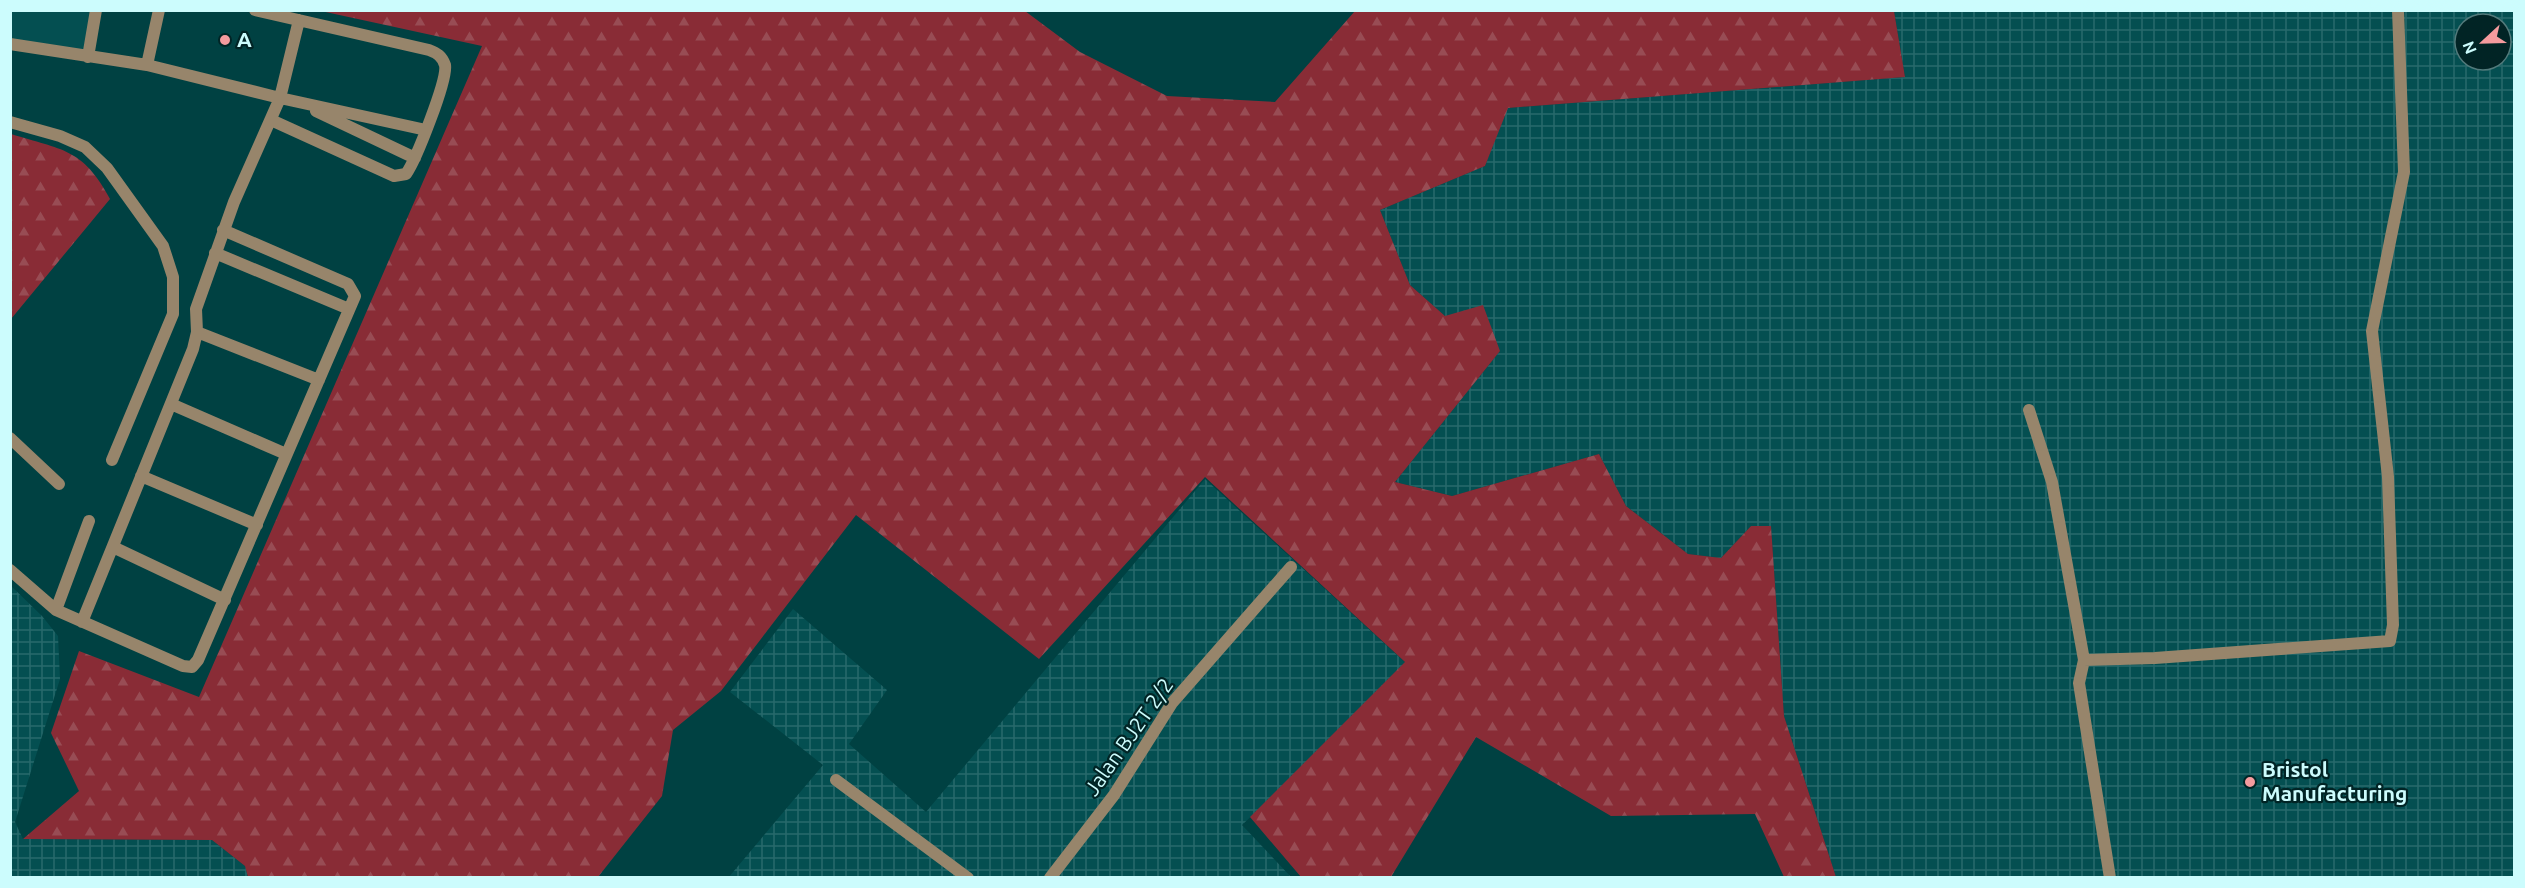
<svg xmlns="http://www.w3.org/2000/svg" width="2525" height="888" viewBox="0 0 2525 888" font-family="Ubuntu,sans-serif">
  <defs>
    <pattern id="industrial-grid" width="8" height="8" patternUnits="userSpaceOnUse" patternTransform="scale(1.5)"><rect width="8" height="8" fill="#044f51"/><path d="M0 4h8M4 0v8" fill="none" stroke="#27696b"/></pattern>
    <pattern id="forest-firs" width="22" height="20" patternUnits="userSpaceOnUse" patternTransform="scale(1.5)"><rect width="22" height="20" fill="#892c36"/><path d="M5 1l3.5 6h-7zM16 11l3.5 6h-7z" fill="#984c54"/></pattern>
  </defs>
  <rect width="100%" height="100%" fill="#004142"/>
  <path fill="#044f51" d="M10 11H92L85 52 11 39Z"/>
  <path fill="url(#industrial-grid)" fill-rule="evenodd" d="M1894 11H2514V877H1836L1784 716 1771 526H1751L1721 558 1688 554 1626 506 1599 454 1452 496 1395 482 1500 351 1445 316 1410 285 1380 210 1485 166 1507 108 1905 77ZM2465 24H2501V60H2465Z
    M1205 479 1409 666 1242 825 1291 877 728 878 823 765 730 692 793 609 887 690 849 744 926 812Z
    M10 585 42 616 58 636 60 679 15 822 23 839 212 840 245 866 248 877H11Z"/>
  <path fill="url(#forest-firs)" d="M321 11H1025L1080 52 1167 96 1275 102 1355 11H1894L1905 77 1508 108 1485 166 1380 210 1410 285 1445 316 1483 305 1500 351 1395 482 1452 496 1599 454 1626 506 1688 554 1721 558 1751 526H1771L1784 716 1836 877H1784L1755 814 1611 816 1476 737 1391 877H1301L1250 817 1405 662 1205 477 1039 659 856 515 721 691 673 730 662 796 598 877H248L245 866 212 840 23 839 79 791 51 733 79 651 199 697 482 46Z
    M11 134C62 150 83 148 110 199L11 319Z"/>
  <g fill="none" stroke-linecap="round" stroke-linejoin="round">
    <path stroke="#97856b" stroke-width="12" d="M255 10 429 50C437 53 442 56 445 65 448 79 416 160 406 174L394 176 271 120
      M10 44 147 65 280 98 426 130
      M88 57 96 10
      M147 65 159 10
      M316 111 415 158
      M10 122 60 136 85 147 107 168 163 246 173 277V314L112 460
      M215 253 349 309
      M197 332 319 380
      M171 404 286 454
      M2029 410 2052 482 2084 660 2079 683 2110 878
      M10 438 59 484
      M141 476 257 525
      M113 547 225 600
      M10 570 56 610 183 666 192 667 198 660 355 296 348 284 223 230
      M56 610 89 521
      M82 622 193 349 197 332 196 309 234 202 280 98 299 20
      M2084 660 2155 658 2390 641 2393 625 2388 477 2372 331 2404 172 2398 10
      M836 780 968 878
      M1050 878 1114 795 1172 703 1291 567"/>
  </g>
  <g fill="#f59b9e" stroke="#012425" stroke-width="2">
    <circle cx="225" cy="40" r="6"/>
    <circle cx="2250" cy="782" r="6"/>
  </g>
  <g text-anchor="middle" stroke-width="4.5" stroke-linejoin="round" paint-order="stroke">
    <g font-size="21" font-weight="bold" fill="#ccfcfd" stroke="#012425" text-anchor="start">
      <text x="237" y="47">A</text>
      <text x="2262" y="777">Bristol<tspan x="2262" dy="24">Manufacturing</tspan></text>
    </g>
    <g font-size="21" fill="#ccfcfd" stroke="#012425">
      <text transform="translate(1129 737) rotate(-55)" y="7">Jalan BJ2T 2/2</text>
    </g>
  </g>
  <rect width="2525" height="888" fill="none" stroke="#ccfcfd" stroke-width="24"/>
  <g transform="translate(2483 42) rotate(248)"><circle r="28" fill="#012425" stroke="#527a7b" stroke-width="1.5"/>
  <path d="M0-4.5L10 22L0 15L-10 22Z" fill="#f59b9e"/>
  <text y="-9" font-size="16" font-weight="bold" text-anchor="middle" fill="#ccfcfd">N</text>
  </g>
</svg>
